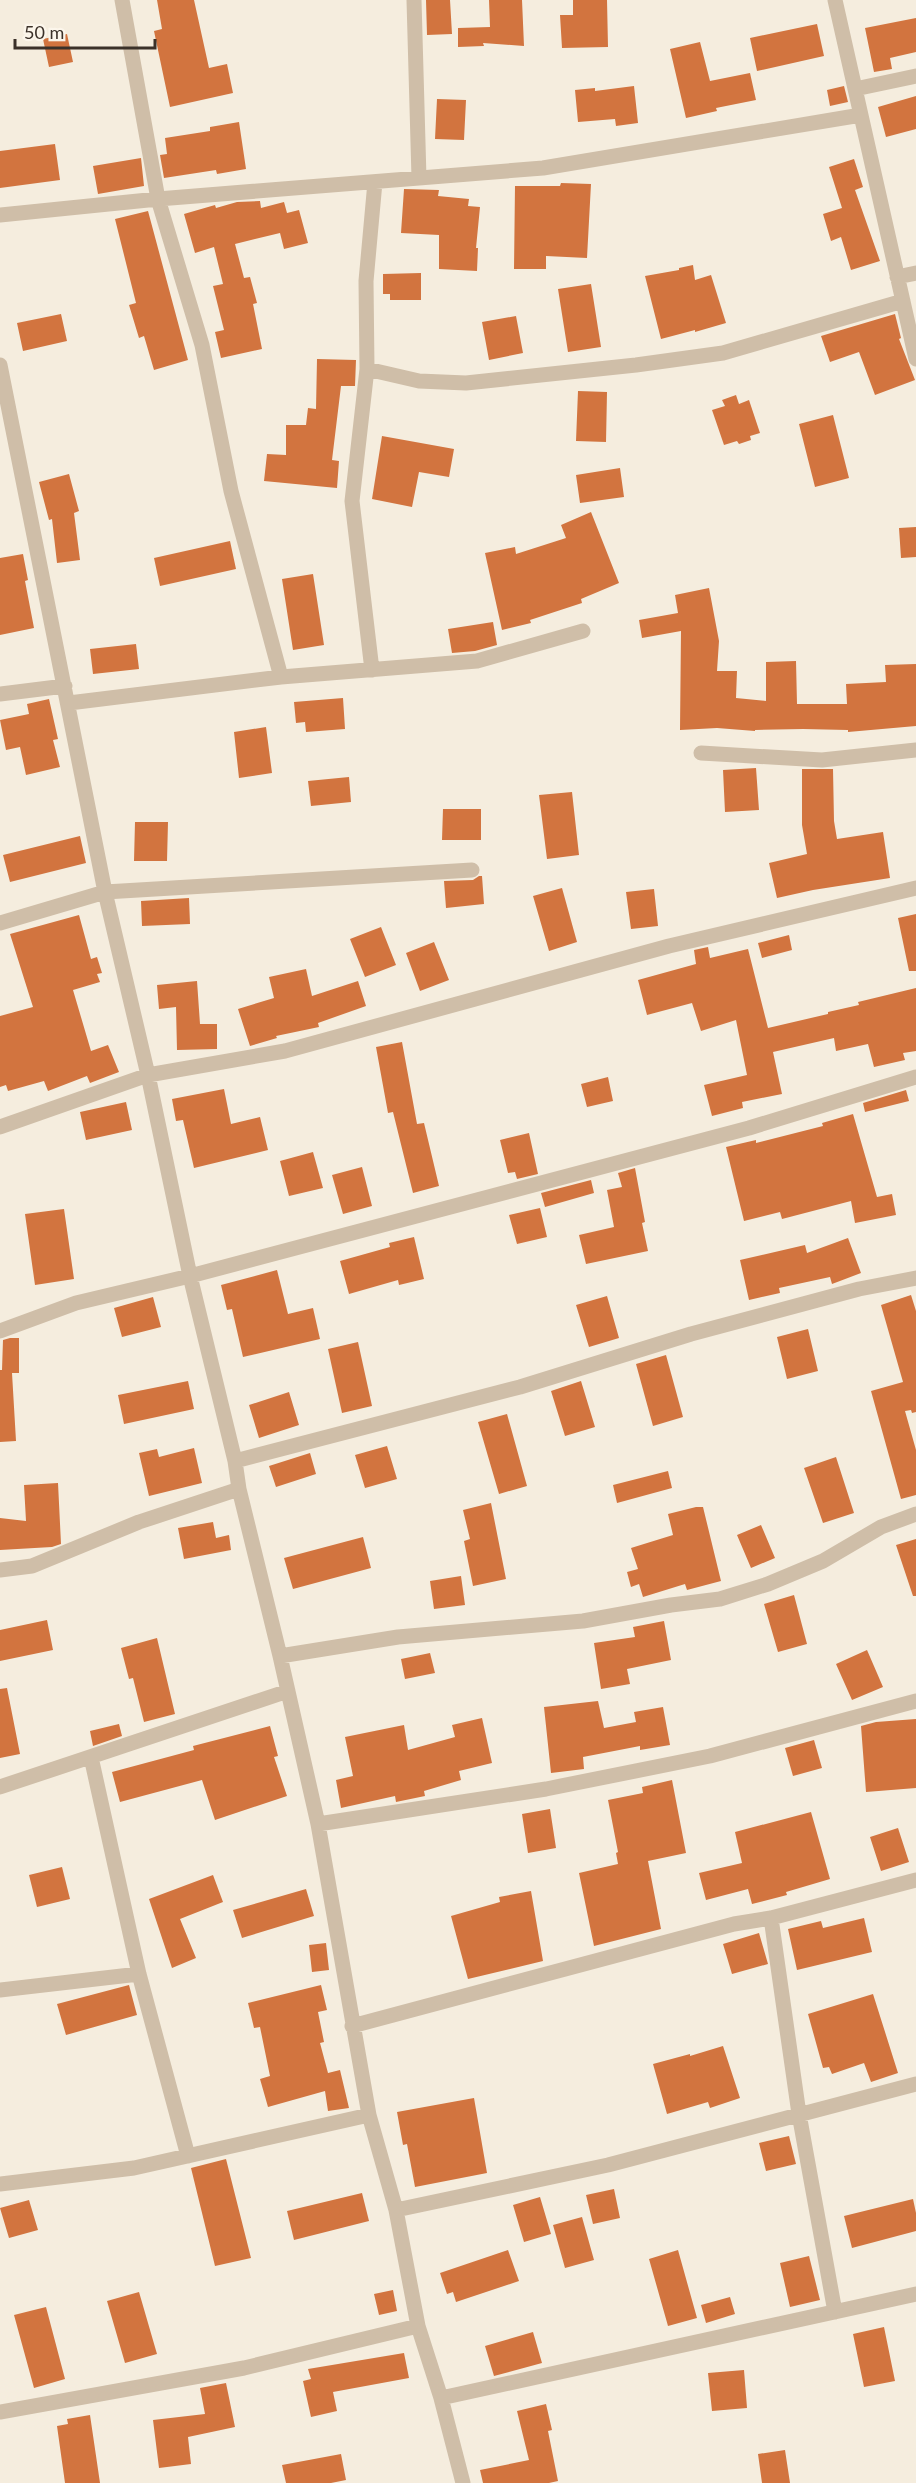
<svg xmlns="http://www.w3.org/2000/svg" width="916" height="2483" viewBox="0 0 916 2483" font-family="Lato,sans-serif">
  <rect width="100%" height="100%" fill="#f5edde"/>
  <path fill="#d2743f" d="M157 0H194L209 68 227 64 233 93 170 107 154 31 162 29Z
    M426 0H450L452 34 427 35Z
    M489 0H522L524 46 483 43 484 46 458 47V28L490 27Z
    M573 0H607L608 47 562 48 560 15H573Z
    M916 18V52L890 58 892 69 874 72 865 28Z
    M817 24 824 56 757 71 750 38Z
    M67 34 73 62 49 67 43 39Z
    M700 42 710 81 750 73 756 100 716 108 717 111 686 118 670 49Z
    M634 86 638 123 616 126 615 119 578 122 575 90 595 88V91Z
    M844 86 848 102 830 106 827 90Z
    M916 96V129L886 137 878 107Z
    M437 99 466 100 464 140 435 139Z
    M239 122 246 169 217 174 216 170 164 178 160 155 167 154 165 138 210 131V127Z
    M55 144 60 180 0 188V151Z
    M141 158 144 186 98 194 93 166Z
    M854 159 863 187 855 190 880 261 851 270 841 237 831 241 823 214 842 208 829 167Z
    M561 183 591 184 587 258 546 256V269H514L515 186H560Z
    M404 189 439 190 438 196 469 199 468 206 480 207 476 248H478L477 271 439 269V235L401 233Z
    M260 201 261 208 284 202 287 213 299 210 308 243 284 249 280 233 235 244 244 278 250 277 257 303 253 304 262 349 221 358 215 332 224 330 213 286 223 284 214 247 195 253 184 214 215 205 216 208 237 202Z
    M148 211 188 360 154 370 144 336 139 338 129 305 136 303 115 219Z
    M693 265 695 280 711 275 726 323 695 332V330L661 339 645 276 679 270V268Z
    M421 273V300H390V294H383V274Z
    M591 284 601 347 568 352 558 289Z
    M61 314 67 341 23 351 17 323Z
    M895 314 901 338 899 339 915 380 875 395 859 352 830 362 821 336Z
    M516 316 523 353 489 360 482 322Z
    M317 359 356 360 355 386H341L332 460 339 461 337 488 264 481 267 454 286 455V425H306L308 408 316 409Z
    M578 391 607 392 606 442 576 441Z
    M736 395 739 404 749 400 760 433 750 436 751 440 739 444 737 441 724 445 712 410 725 406 722 400Z
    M833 415 849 478 815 487 799 424Z
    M382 436 454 449 449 477 419 472 412 507 372 499Z
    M620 468 624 497 580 503 576 475Z
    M69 474 79 511 74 513 80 560 57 563 52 519 49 520 39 482Z
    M591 512 619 583 581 599 582 603 530 620 531 623 502 630 485 553 515 547 516 554 566 538 561 525Z
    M916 527V557L901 558 899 528Z
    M230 541 236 569 160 586 154 558Z
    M23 554 28 580 25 581 34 628 0 635V558Z
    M313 574 324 645 293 650 282 579Z
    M709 588 719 641 717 671H737L736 698 766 701V662L796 661 797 704H847L846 684 886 682 885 665 916 664V726L848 732V730L803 729 755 730V731L717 728 680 730 681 631 642 638 639 620 678 613 675 595Z
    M493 622 497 645 475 651 452 653 448 629Z
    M136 644 139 669 93 674 90 649Z
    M343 698 345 729 306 732 305 722 296 723 294 702Z
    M49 699 58 739 53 740 60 767 26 775 20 747 6 750 0 720 29 714 27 704Z
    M266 727 272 773 239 778 234 732Z
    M756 768 759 810 725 812 723 770Z
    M802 769H833L834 821 837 839 883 832 890 878 813 890 777 898 769 863 807 854 802 825Z
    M349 777 351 802 311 806 308 781Z
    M572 792 579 855 547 859 539 795Z
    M443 809H481V840H442Z
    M135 822H168L167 861H134Z
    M80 836 86 863 10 882 3 855Z
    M479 876H482L484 904 446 908 444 881 473 880Z
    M562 888 577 942 549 951 533 896Z
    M654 889 658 926 631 929 626 892Z
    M189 898 190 924 142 926 141 901Z
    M916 914V971H909L898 918Z
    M79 915 91 959 97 957 102 973 97 974 100 982 73 990 91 1051 108 1045 119 1072 90 1083 87 1076 48 1091 44 1081 8 1091 6 1085 0 1087V1016L33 1007 10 934Z
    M381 927 396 965 365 977 350 939Z
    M789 935 792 950 762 958 758 943Z
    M434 942 449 980 420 991 406 953Z
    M708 947 710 958 748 949 768 1028 828 1014V1012L859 1005 858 1002 916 988V1051L903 1053 905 1060 874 1067 868 1044 836 1051 834 1038 773 1052 782 1094 742 1102 743 1108 712 1116 704 1085 747 1075 736 1020 701 1031 692 1003 647 1015 638 980 696 964 694 950Z
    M306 969 312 996 358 981 366 1006 318 1023 319 1027 276 1036 277 1038 250 1046 238 1009 274 998 269 977Z
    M197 981 200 1024H217V1049L177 1050 176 1007 159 1009 157 985Z
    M402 1042 417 1124 424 1123 439 1186 413 1193 393 1112 388 1113 376 1047Z
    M608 1077 613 1101 587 1107 581 1084Z
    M224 1089 231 1124 260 1117 268 1150 194 1168 183 1120 176 1121 172 1099Z
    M906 1090 909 1101 865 1112 863 1103Z
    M126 1102 132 1130 86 1140 80 1112Z
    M853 1114 877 1197 892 1194 896 1215 855 1223 851 1201 782 1219 780 1212 744 1221 726 1147 756 1140V1143L823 1126 822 1123Z
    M529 1133 538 1174 517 1179 515 1172 508 1173 500 1140Z
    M313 1152 323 1188 289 1196 280 1161Z
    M362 1167 372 1206 343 1214 332 1175Z
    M635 1168 645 1222 642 1223 648 1251 586 1264 579 1235 614 1227 607 1190 622 1187 618 1173Z
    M591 1180 594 1193 545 1207 541 1193Z
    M540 1208 547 1237 517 1244 509 1215Z
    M64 1209 74 1279 35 1285 25 1214Z
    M414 1237 424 1279 399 1285 398 1280 349 1294 340 1261 390 1247 389 1243Z
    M848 1238 861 1273 832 1284 830 1277 779 1288 780 1293 749 1300 740 1260 805 1245 807 1253Z
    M277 1270 288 1314 313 1308 320 1339 243 1357 232 1309 227 1310 221 1285Z
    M911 1295 916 1311V1412L912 1413 911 1410 905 1411 916 1450V1495L901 1499 871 1391 903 1382 881 1305Z
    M607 1296 619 1338 589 1347 576 1305Z
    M153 1297 161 1327 122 1337 114 1308Z
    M808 1329 818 1371 787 1379 777 1337Z
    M10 1338H19V1373H12L16 1441 0 1442V1370H2L3 1340Z
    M358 1342 372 1406 342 1413 328 1349Z
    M666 1355 683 1417 653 1426 636 1364Z
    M188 1381 194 1409 124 1424 118 1395Z
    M581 1381 595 1427 565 1436 551 1391Z
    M289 1392 299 1425 259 1438 249 1405Z
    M507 1414 527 1486 499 1494 478 1422Z
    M387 1446 397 1479 365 1488 355 1455Z
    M194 1448 202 1483 149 1496 139 1453 157 1449 159 1457Z
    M310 1453 316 1474 276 1487 269 1466Z
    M836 1457 854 1513 823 1523 804 1468Z
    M668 1471 672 1488 617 1503 613 1485Z
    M58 1483 61 1544 52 1547 0 1550V1518L26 1521 24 1485Z
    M491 1503 506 1579 473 1586 464 1541 470 1539 463 1510Z
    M696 1507H703L721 1581 687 1590 685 1584 643 1597 639 1584 631 1587 627 1572 638 1569 631 1548 673 1535 668 1514Z
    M213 1522 216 1538 229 1535 231 1550 184 1559 178 1528Z
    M761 1525 775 1558 751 1568 737 1535Z
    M363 1537 371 1568 293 1589 284 1558Z
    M916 1539V1596H913L896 1545Z
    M461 1576 465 1605 434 1609 430 1581Z
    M794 1595 807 1644 778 1652 764 1604Z
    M47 1620 53 1650 0 1661V1630Z
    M664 1621 671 1660 627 1669 630 1684 601 1689 594 1643 635 1637 633 1627Z
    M157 1638 175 1714 144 1722 133 1678 129 1679 121 1648Z
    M867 1650 883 1687 852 1700 836 1664Z
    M430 1653 435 1673 405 1679 401 1659Z
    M7 1688 20 1754 0 1758V1689Z
    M598 1701 604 1728 636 1722 634 1712 663 1707 670 1745 640 1750V1746L583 1757 584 1769 551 1773 544 1707Z
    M482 1718 492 1763 459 1771 461 1780 424 1791 425 1796 396 1802 395 1796 341 1808 336 1780 353 1776 345 1737 404 1725 408 1750 455 1737 452 1725Z
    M916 1719V1788L866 1792 861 1726 876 1722Z
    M119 1724 122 1736 93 1746 90 1731Z
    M270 1726 278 1756 274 1757 287 1796 215 1820 202 1780 120 1802 112 1772 194 1750 193 1746Z
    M814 1740 822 1768 793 1776 785 1748Z
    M672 1780 686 1853 648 1861 661 1929 594 1946 579 1873 618 1864 616 1853 618 1852 608 1800 643 1793 642 1787Z
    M550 1809 556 1848 528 1853 522 1814Z
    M811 1812 830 1879 786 1892 787 1895 752 1904 748 1889 706 1900 699 1873 742 1863 735 1832Z
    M898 1828 909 1862 881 1871 870 1837Z
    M62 1867 70 1899 37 1907 29 1875Z
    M213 1875 223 1902 180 1919 196 1958 172 1968 149 1899Z
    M306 1889 314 1916 242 1938 233 1910Z
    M531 1891 543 1961 468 1979 451 1916 500 1902 499 1897Z
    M864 1918 872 1952 797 1970 788 1929 821 1921 823 1928Z
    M759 1933 768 1964 732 1974 723 1944Z
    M326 1943 329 1970 312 1972 309 1945Z
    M129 1985 137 2015 66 2035 57 2004Z
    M321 1985 327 2010 318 2012 324 2042 320 2043 328 2073 340 2070 349 2108 328 2111 325 2091 268 2107 260 2079 270 2076 260 2027 254 2028 248 2003Z
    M873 1994 898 2073 871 2082 864 2063 832 2074 829 2067 823 2068 808 2014Z
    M723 2046 740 2098 710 2108 708 2102 667 2114 653 2064 690 2054V2056Z
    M474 2098 487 2173 415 2187 407 2144 403 2145 397 2112Z
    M789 2136 796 2164 766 2171 759 2143Z
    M226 2159 251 2258 215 2266 191 2168Z
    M614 2189 620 2218 593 2224 586 2195Z
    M362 2193 369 2221 294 2240 287 2211Z
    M540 2197 551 2234 524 2242 513 2205Z
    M913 2199 916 2213V2231L852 2248 844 2216Z
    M29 2200 38 2230 9 2238 0 2208Z
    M582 2217 594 2260 565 2268 553 2225Z
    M508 2250 519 2281 456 2302 453 2292 447 2294 440 2273Z
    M678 2250 697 2318 668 2326 649 2259Z
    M809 2256 820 2300 790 2307 780 2263Z
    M393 2290 397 2311 379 2315 374 2294Z
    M139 2292 157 2354 125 2363 107 2301Z
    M730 2297 735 2314 706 2323 701 2305Z
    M46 2307 65 2379 34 2388 14 2315Z
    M884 2327 895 2381 864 2387 853 2334Z
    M533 2332 542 2363 494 2376 485 2346Z
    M404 2353 409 2378 333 2392 337 2411 311 2417 303 2381 311 2379 308 2369Z
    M744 2370 747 2408 712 2411 708 2373Z
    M226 2383 235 2427 188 2437 191 2464 159 2468 153 2420 205 2414 200 2388Z
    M546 2404 552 2430 548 2431 558 2481 549 2483H483L480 2470 529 2460 517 2411Z
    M90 2415 100 2483H65L57 2426 68 2424 67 2419Z
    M785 2450 790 2483H762L758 2454Z
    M341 2454 346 2480 331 2483H286L282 2465Z"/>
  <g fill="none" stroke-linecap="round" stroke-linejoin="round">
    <path stroke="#cfbea8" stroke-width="15" d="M122 0 158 199 202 345 231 491 281 677
      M414 0 419 178
      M835 0 916 359
      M855 89 916 76
      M0 215 158 199 543 168 861 115
      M897 277 916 273
      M0 365 105 892 148 1075 190 1276 235 1461 239 1489 280 1656 318 1824 369 2115 396 2210 418 2326 441 2398 463 2483
      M367 369 419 381 466 383 636 365 723 353 903 301
      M372 670 352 501 367 369 366 281 375 182
      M0 694 65 686
      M69 703 281 677 477 661 583 631
      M701 753 822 760 916 750
      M0 923 105 892 472 870
      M0 1127 148 1075 285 1051 669 946 916 888
      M0 1331 76 1303 190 1276 749 1128 916 1077
      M235 1461 520 1387 691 1334 859 1289 916 1278
      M0 1570 32 1566 139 1522 239 1489
      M280 1656 398 1637 583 1621 671 1605 720 1599 768 1584 823 1561 881 1527 916 1514
      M91 1757 139 1974 188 2156
      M0 1787 288 1691
      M318 1824 546 1789 710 1756 916 1701
      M771 1918 799 2114 835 2312
      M0 1990 139 1974
      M352 2026 734 1924 771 1918 916 1880
      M0 2184 134 2168 369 2115
      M396 2210 608 2165 916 2084
      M441 2398 916 2294
      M0 2412 244 2368 418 2326"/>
  </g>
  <path d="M15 39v9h140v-9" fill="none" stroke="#3b3129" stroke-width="3"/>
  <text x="24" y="39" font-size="18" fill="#3b3129" stroke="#fcf6eb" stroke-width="4.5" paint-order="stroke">50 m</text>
</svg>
